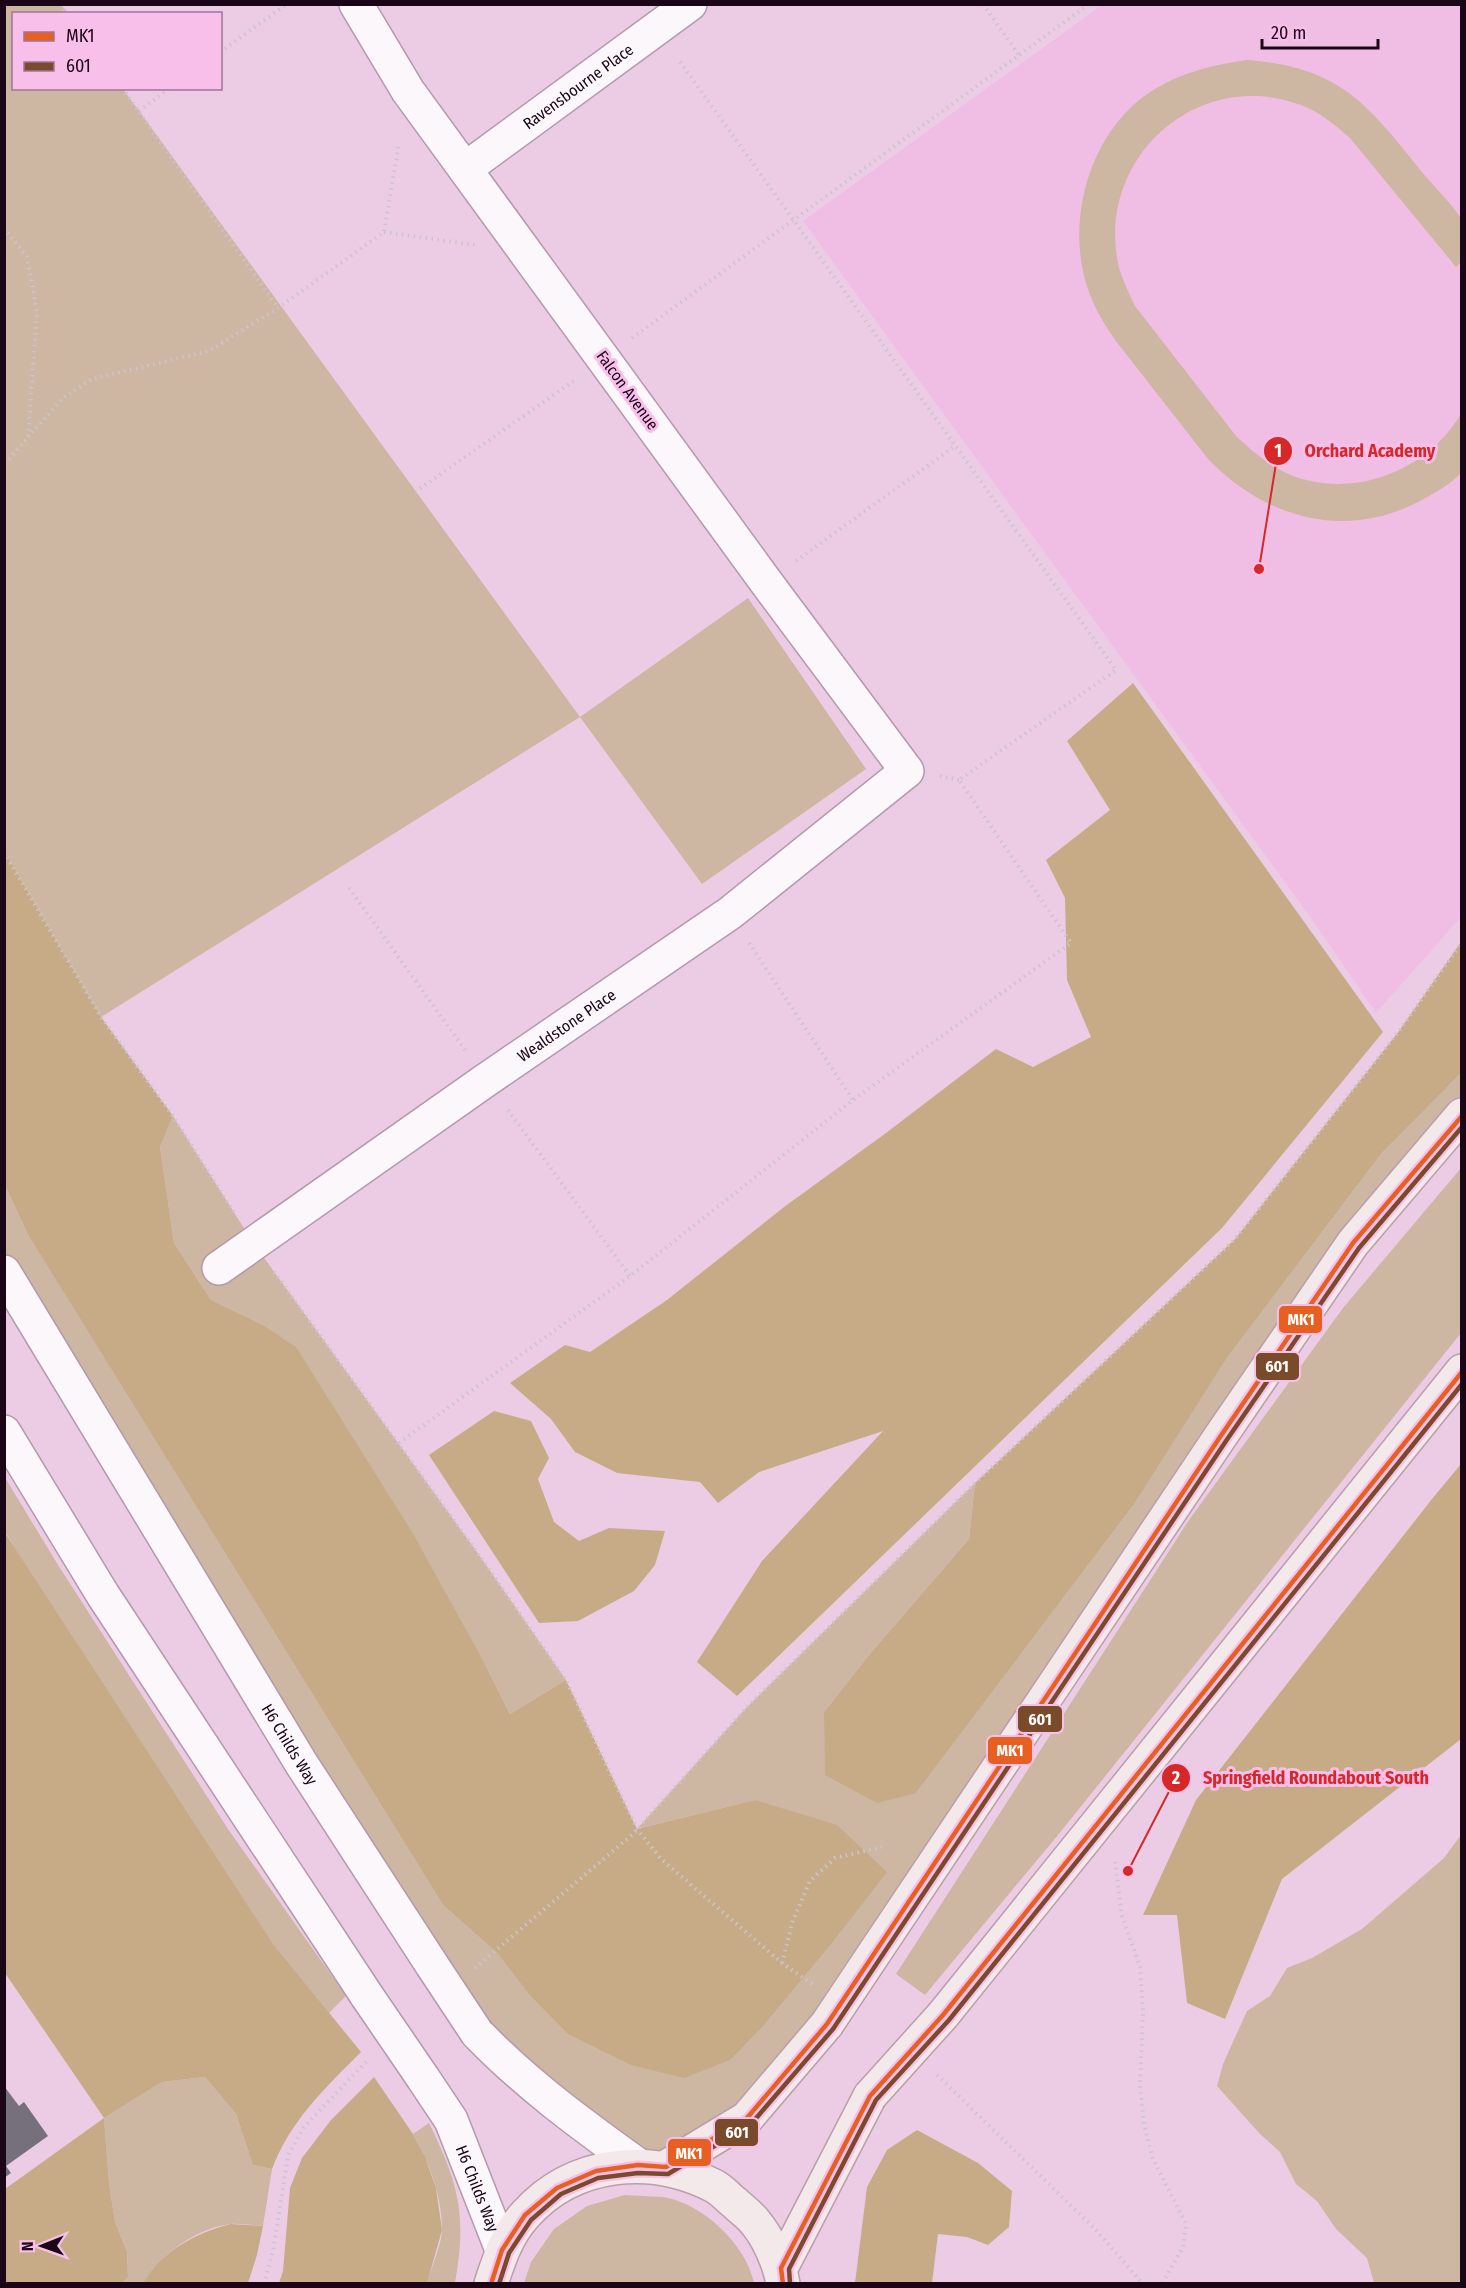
<svg xmlns="http://www.w3.org/2000/svg" width="1466" height="2288" viewBox="0 0 1466 2288" font-family="'Fira Sans Condensed',sans-serif">
  <rect width="100%" height="100%" fill="#eccce4"/>
  <path fill="#f0bee4" d="M1102 5H1461V917L1376 1013 1311 918 803 221Z"/>
  <path fill="#cdb6a2" d="M4 5H61L68 13 14 14V88L123 89 580 717 748 598 866 769 702 884 580 717 101 1017 5 852Z
    M1247 60C1344 67 1370 108 1427 178 1434 186 1460 213 1462 221 1464 233 1462 250 1461 262L1456 267 1350 138C1335 125 1320 112 1301 105 1196 66 1094 160 1119 268 1123 281 1129 293 1135 306L1236 436C1253 452 1271 467 1293 476 1356 499 1428 470 1461 414V473C1450 485 1434 493 1420 501 1345 541 1265 518 1208 459 1186 430 1163 402 1141 373 1123 350 1104 328 1093 302 1060 229 1088 125 1160 86 1187 71 1217 64 1247 60Z
    M1461 1073V1115L747 2118 666 2167 505 2062 5 1272V1185L28 1235 443 1905 497 1953 527 1992 765 2024 833 1942 886 1872 755 1800 637 1829 746 1708 975 1483 969 1539 869 1655 824 1712 916 1793 1135 1503 1227 1358 1381 1154Z
    M173 1116 254 1244 477 1552 566 1680 510 1714 486 1666 261 1324 211 1300 174 1243 160 1147Z
    M1461 1168V1333L1058 1835 925 1995 896 1974 1189 1520 1343 1308Z
    M4 1476 58 1565 228 1829 346 1996 329 2013 274 1945 15 1548 5 1531Z
    M1461 1835V2283H1374L1367 2258 1336 2229 1317 2201 1296 2184 1280 2152 1260 2134 1217 2086 1223 2064 1247 2011 1270 1996 1287 1968 1312 1958 1362 1929 1444 1858Z
    M205 2077 236 2114 253 2165 272 2169 263 2226C252 2225 240 2223 230 2224 195 2229 161 2254 143 2283H122L128 2277 127 2252 115 2222 109 2183 104 2118 162 2082Z
    M429 2123C459 2184 467 2216 455 2283H427C431 2268 442 2244 442 2229 442 2195 429 2163 413 2134Z
    M625 2195C637 2196 650 2196 663 2197 702 2203 746 2244 754 2283H524L531 2262 554 2229 587 2206Z"/>
  <path fill="#c6ab86" d="M1133 683 1383 1032 1222 1228 737 1696 697 1662 762 1561 883 1431 759 1472 718 1503 700 1482 617 1473 575 1452 551 1419 510 1383 565 1345 590 1352 667 1300 784 1207 886 1133 996 1049 1033 1067 1091 1037 1067 980 1065 898 1046 860 1110 810 1067 741Z
    M5 852 101 1017 173 1116 160 1147 174 1243 211 1300 261 1324 296 1347 412 1532 486 1666 510 1714 566 1680 637 1829 755 1800 837 1825 887 1872 833 1942 765 2024 730 2060 684 2078 631 2065 568 2034 527 1992 497 1953 443 1905 28 1235 5 1185Z
    M1461 942V1073L1381 1154 1227 1358 1135 1503 916 1793 877 1803 825 1775 824 1712 869 1655 969 1539 975 1483 1235 1239 1399 1031Z
    M494 1411 531 1421 549 1458 538 1479 554 1522 579 1541 609 1528 665 1531 655 1565 634 1591 578 1621 539 1623 429 1455Z
    M1461 1464V1739L1282 1879 1225 2019 1187 2003 1177 1915H1143L1196 1800 1432 1499Z
    M4 1531 274 1945 361 2052C325 2088 290 2121 272 2169L253 2165 236 2114 205 2077 162 2082 104 2118 109 2183 115 2222 127 2252 128 2277 122 2283H5V2189L104 2118 5 1973Z
    M374 2077 413 2134 425 2157 436 2188 442 2230 427 2283H279L283 2271 290 2188 302 2158 331 2120Z
    M917 2130 978 2163 1012 2191 1009 2227 988 2245 967 2237 938 2234 932 2283H855L867 2187 887 2150Z
    M231 2224 263 2226 257 2255 248 2283H143C162 2251 195 2233 231 2224Z"/>
  <path fill="#766f7c" d="M4 2086 19 2106 24 2102 48 2136 6 2166 11 2173 4 2178Z"/>
  <g fill="none" stroke-linecap="round" stroke-linejoin="round">
    <defs>
      <g id="minor">
        <path id="s1" d="M465 169 690 4"/>
        <path id="s2" d="M219 1268 486 1080 730 913 907 771 766 582 408 91 356 4"/>
        <path id="s3" d="M4 1272 301 1763 432 1965"/>
        <path d="M4 1432 103 1595 367 1996"/>
        <path d="M477 2033C526 2084 581 2124 638 2165"/>
        <path id="s4" d="M423 2078 451 2120 502 2250"/>
      </g>
      <path id="major" d="M875 1952 1220 1437 1353 1243 1462 1115
        M943 2015 1462 1371
        M666 2167 747 2118 827 2024
        M781 2268 870 2096
        M491 2284C499 2259 507 2235 525 2215 574 2160 652 2154 714 2186 722 2190 728 2198 735 2203 741 2209 750 2215 755 2222 768 2237 780 2264 783 2284"/>
    </defs>
    <use href="#minor" stroke="#b299ac" stroke-width="36"/>
    <use href="#major" stroke="#b99fa9" stroke-width="36"/>
    <path stroke="#cdc4cb" stroke-width="4" stroke-dasharray="1.5 4.5" stroke-linecap="butt" d="M60 4 67 14
      M983 4 1019 55
      M220 52 287 4
      M122 88 278 308
      M139 111 170 88
      M4 228 27 257 37 312 28 437 4 465
      M384 232 475 245
      M632 338 1089 4
      M28 437 63 398 92 379 209 351 278 308 384 232 399 143
      M415 492 575 380
      M796 561 955 446
      M940 776 959 780
      M4 852 101 1017 173 1116 235 1214
      M349 888 465 1050
      M749 943 853 1100
      M508 1110 630 1276
      M274 1272 477 1552 566 1680 637 1829 661 1859 782 1963 812 1984
      M399 1443 630 1276 853 1100 1071 943 959 780 1116 670 678 59
      M1115 1862 1122 1916 1140 1967 1143 2011 1140 2086 1144 2124 1153 2159 1186 2224 1183 2247 1162 2284
      M782 1963 793 1920 810 1881 835 1858 882 1847
      M475 1968 633 1834 746 1708 975 1483 1235 1239 1399 1031 1462 942
      M937 2075 1096 2230 1143 2284
      M264 2284 273 2251 288 2156 304 2127 367 2061"/>
    <use href="#minor" stroke="#fcf7fb" stroke-width="33"/>
    <use href="#major" stroke="#f3e8ea" stroke-width="33"/>
    <defs>
      <path id="minor-bridge" d="M432 1965 477 2033
        M367 1996 423 2078"/>
      <path id="major-bridge" d="M827 2024 875 1952
        M870 2096 943 2015"/>
    </defs>
    <use href="#minor-bridge" stroke="#b299ac" stroke-width="36" stroke-linecap="butt"/>
    <use href="#major-bridge" stroke="#b99fa9" stroke-width="36" stroke-linecap="butt"/>
    <use href="#minor-bridge" stroke="#fcf7fb" stroke-width="33"/>
    <use href="#major-bridge" stroke="#f3e8ea" stroke-width="33"/>
    <defs>
      <path id="bus-1" d="M491 2284 502 2250 525 2215 557 2188 596 2171 638 2165 666 2167 747 2118 827 2024 1220 1437 1353 1243 1462 1116
        M783 2284 781 2268 870 2096 943 2015 1462 1372"/>
      <path id="bus-2" d="M790 2283 789 2269 876 2100 949 2020 1462 1384
        M499 2284 509 2253 531 2220 561 2194 598 2178 638 2173 668 2174 751 2124 833 2029 1226 1441 1359 1248 1462 1127"/>
    </defs>
    <use href="#bus-1" stroke="#f9bfeb" stroke-width="9"/>
    <use href="#bus-2" stroke="#f9bfeb" stroke-width="9"/>
    <use href="#bus-1" stroke="#e76021" stroke-width="4.5"/>
    <use href="#bus-2" stroke="#7a4b2a" stroke-width="4.5"/>
  </g>
  <g text-anchor="middle" stroke-width="6" stroke-linejoin="round" paint-order="stroke">
    <g font-size="16" fill="#1a0616" stroke="#f9bfeb">
      <text dy="6" stroke="none"><textPath href="#s1" startOffset="140">Ravensbourne Place</textPath></text>
      <text transform="translate(628 390) rotate(54)" y="6">Falcon Avenue</text>
      <text dy="6" stroke="none"><textPath href="#s2" startOffset="424">Wealdstone Place</textPath></text>
      <text dy="6" stroke="none"><textPath href="#s3" startOffset="552">H6 Childs Way</textPath></text>
      <text dy="6" stroke="none"><textPath href="#s4" startOffset="124">H6 Childs Way</textPath></text>
    </g>
  </g>
  <path fill="none" stroke="#d62828" stroke-width="2" d="M1259 569L1278 451M1128 1871L1176 1778"/>
  <g fill="#d62828" stroke="#f9bfeb" stroke-width="2">
    <circle cx="1259" cy="569" r="6"/>
    <circle cx="1128" cy="1871" r="6"/>
    <circle cx="1278" cy="451" r="15"/>
    <circle cx="1176" cy="1778" r="15"/>
  </g>
  <g font-size="18" text-anchor="middle" font-weight="bold" fill="#fff">
    <text x="1278" y="457">1</text>
    <text x="1176" y="1784">2</text>
  </g>
  <g font-size="18" text-anchor="middle" font-weight="bold" fill="#d62828" stroke="#f9bfeb" stroke-width="6" stroke-linejoin="round" paint-order="stroke">
    <text x="1370" y="457">Orchard Academy</text>
    <text x="1316" y="1784">Springfield Roundabout South</text>
  </g>
  <g stroke="#f9bfeb" stroke-width="2">
    <rect x="1278" y="1305" width="45" height="29" rx="6" fill="#e76021"/>
    <rect x="1255" y="1352" width="45" height="29" rx="6" fill="#7a4b2a"/>
    <rect x="1017" y="1705" width="46" height="28" rx="6" fill="#7a4b2a"/>
    <rect x="987" y="1736" width="46" height="29" rx="6" fill="#e76021"/>
    <rect x="714" y="2118" width="45" height="29" rx="6" fill="#7a4b2a"/>
    <rect x="667" y="2138" width="45" height="29" rx="6" fill="#e76021"/>
  </g>
  <g font-size="16" text-anchor="middle" font-weight="bold" fill="#fff">
    <text x="1301" y="1325">MK1</text>
    <text x="1277" y="1372">601</text>
    <text x="1040" y="1725">601</text>
    <text x="1010" y="1756">MK1</text>
    <text x="737" y="2138">601</text>
    <text x="689" y="2159">MK1</text>
  </g>
  <rect width="1466" height="2288" fill="none" stroke="#1a0616" stroke-width="12"/>
  <rect x="12" y="12" width="210" height="78" fill="#f9bfeb" stroke="#a07596" stroke-width="1.5"/>
  <rect x="24" y="32" width="30" height="9" fill="#e76021" stroke="#a07596" stroke-width="1.5"/>
  <text x="66" y="42" font-size="18" fill="#1a0616">MK1</text>
  <rect x="24" y="62" width="30" height="9" fill="#7a4b2a" stroke="#a07596" stroke-width="1.5"/>
  <text x="66" y="72" font-size="18" fill="#1a0616">601</text>
  <g transform="translate(42 2246) rotate(269)" stroke="#f9bfeb" stroke-width="4.5" paint-order="stroke">
  <path d="M0-4.5L10 22L0 15L-10 22Z" fill="#1a0616"/>
  <text y="-9" font-size="16" font-weight="bold" text-anchor="middle" fill="#1a0616">N</text>
  </g>
  <path d="M1262 39v9h116v-9" fill="none" stroke="#1a0616" stroke-width="3"/>
  <text x="1271" y="39" font-size="18" fill="#1a0616" stroke="#f9bfeb" stroke-width="4.5" paint-order="stroke">20 m</text>
</svg>
